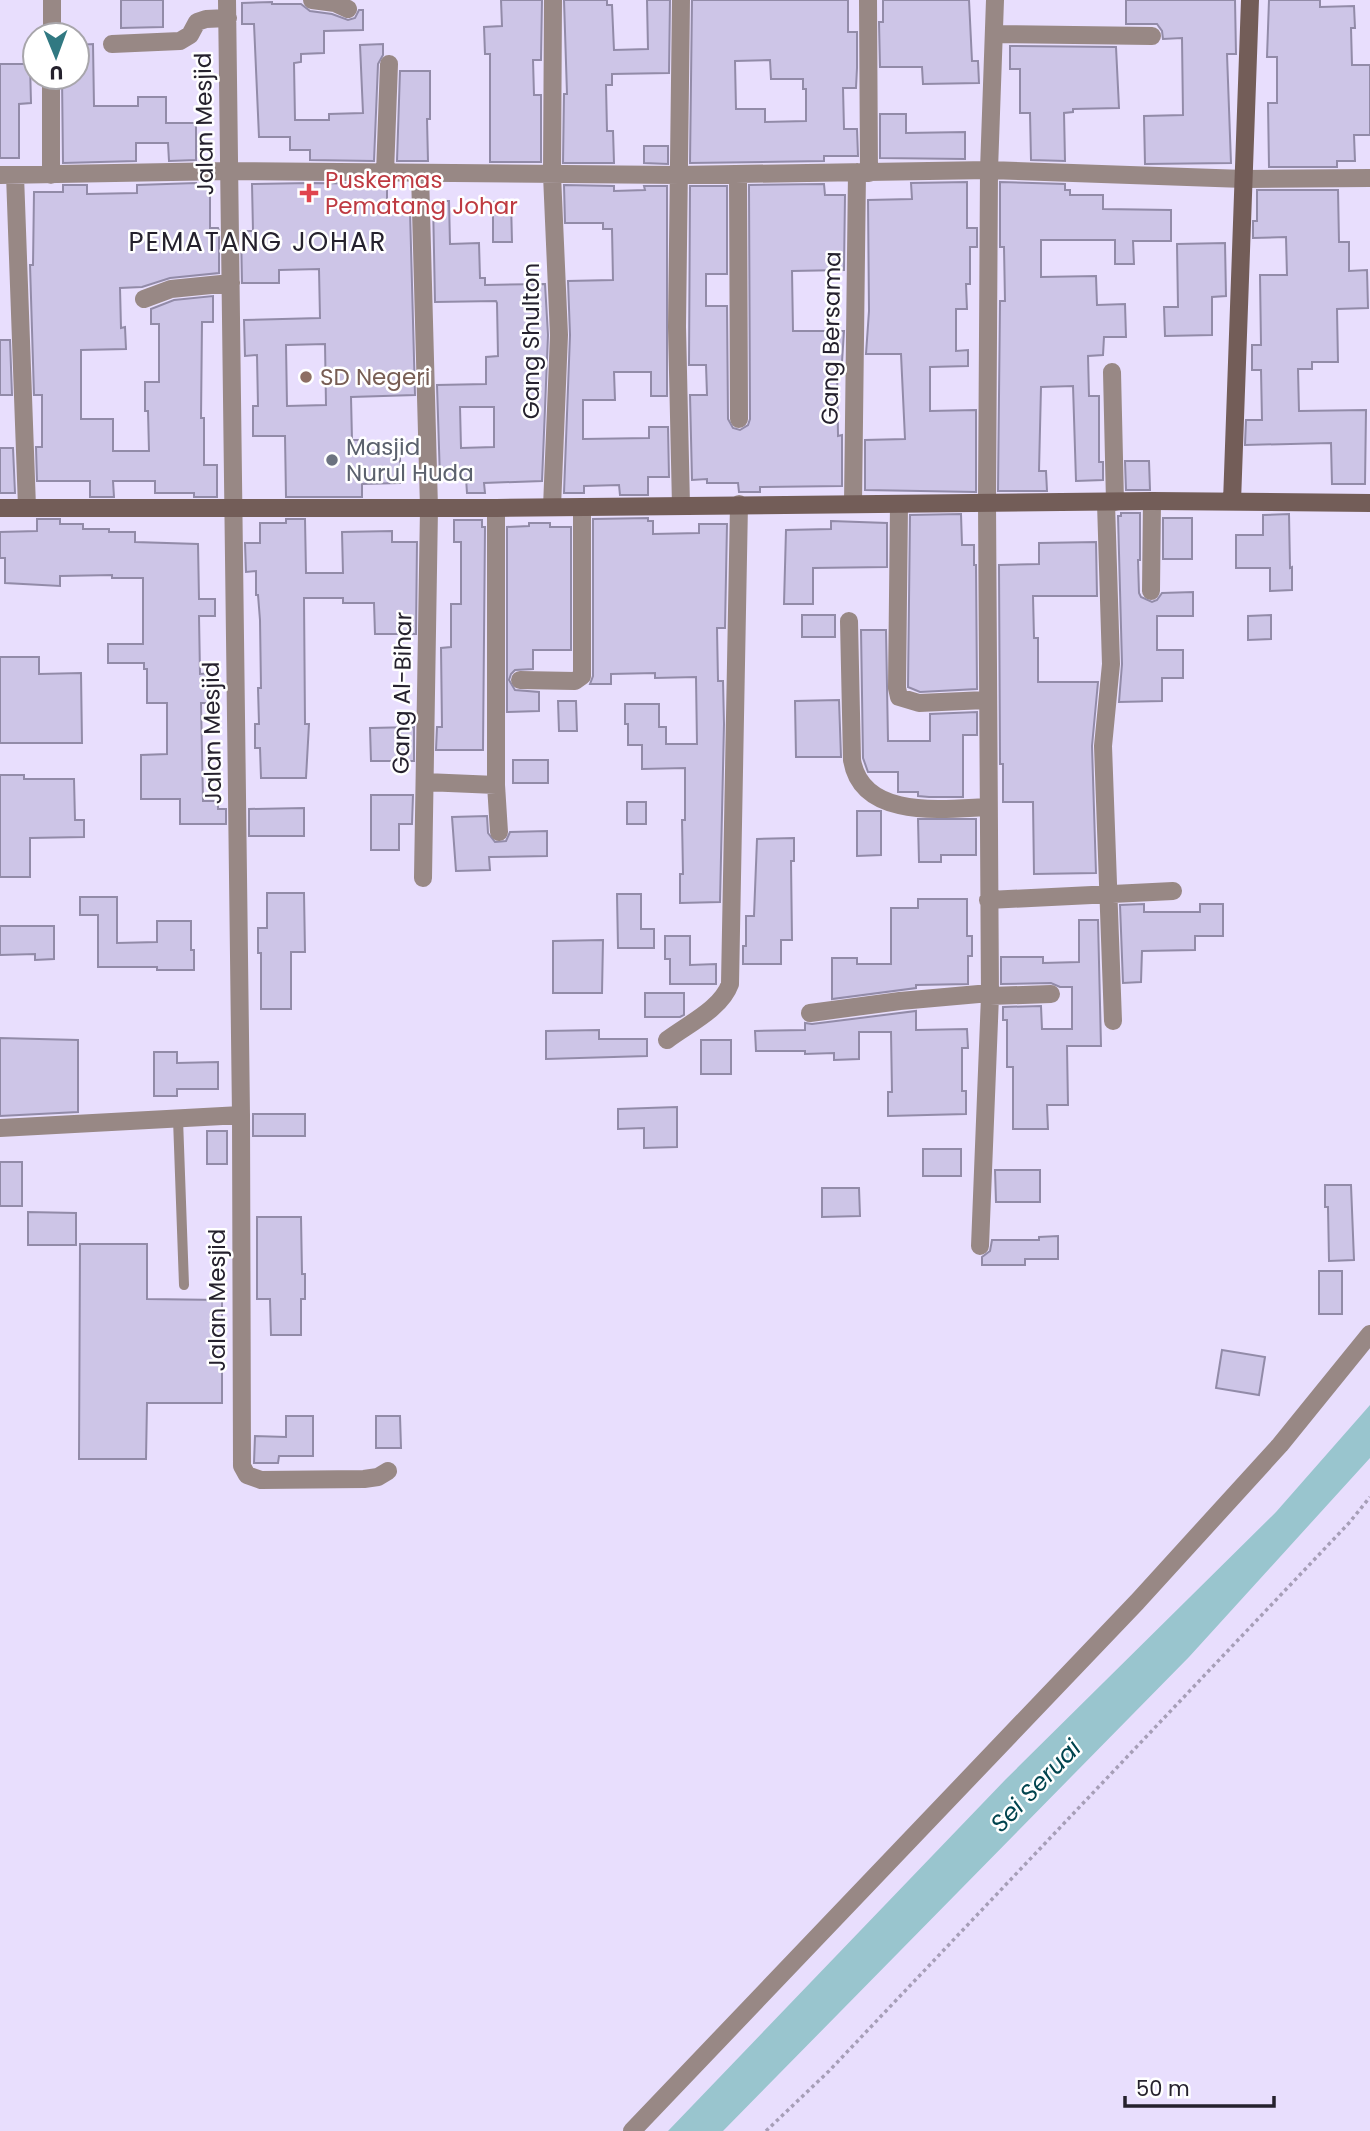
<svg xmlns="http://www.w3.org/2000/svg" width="1370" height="2131" viewBox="0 0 1370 2131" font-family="Poppins,sans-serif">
  <rect width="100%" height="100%" fill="#e8defd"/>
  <path fill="#99c5ce" d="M1370 1405V1458L1189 1657 723 2131H668L1006 1779 1276 1512Z"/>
  <path fill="#cdc5e7" stroke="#928ba8" stroke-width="2" fill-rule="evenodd" d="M121 0H163V27L121 28Z
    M501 0H542L541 60H533L534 95H541V162H490V54H485L484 27 502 26Z
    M564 0H607V5H612L614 50 648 49 647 0H670L669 73 612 74V85H606L607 131H613L614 163H563L564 94H567Z
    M692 0H848V32H857V68L856 88H843L844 129H857L858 156H824V161L690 163ZM770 60 771 79H803V89H806V121L765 122V109H736L735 61Z
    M883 0H969L972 61H978L979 83 923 84 922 67H880L879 22H883Z
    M1126 0H1235L1236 54H1227L1231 163 1145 164 1144 116 1183 115 1182 38 1163 39 1162 31 1157 24H1126Z
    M1269 0H1320V7L1354 6 1355 28H1351L1352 65H1370V135H1354L1355 161H1337V167H1269L1268 103H1277V57H1267Z
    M272 2V4H301L310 11 332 14 348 20 355 18 359 10H363V30L324 31V53L301 54V62L294 63 295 120H329V114L363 113 360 45 383 44V55L378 64 374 161 310 160V150H290V137H259L254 24H242V3Z
    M93 44 94 106H138V97H166V123H196V160L169 161 168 143H136V161L63 163 62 77H77V45Z
    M1010 46 1116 47 1119 108 1073 109V112L1064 113 1065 161 1031 160 1030 113H1020V69H1010Z
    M0 64H30L31 103 19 104V158H0Z
    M400 71H430V119H427L428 161H397Z
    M880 114H906V133L965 132V159L880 158Z
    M644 146H668V164L644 163Z
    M967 182V228H977V247H970V284H966L967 309H956V351L968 350V366L930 367V411L976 410V492L865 490V440L905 439 901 354H866L869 311 868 200 912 199 911 183Z
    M1000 182 1065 184V190H1070V195H1103V209L1171 210V241H1133L1134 264H1115V240H1041V277L1096 276 1097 305 1125 304 1126 337H1104L1103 355 1088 356 1089 396H1099V462H1103V480L1076 481 1073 386 1041 387 1039 471H1046L1047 491H998L1000 301H1005L1004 247H1000Z
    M196 183V188L210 187V228H218L219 231V273L170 278 142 287 120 288 121 328 125 327 126 349 81 350V419H113V451H149L148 411H145V382H159V324H151V309L174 300 213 296V322H202L201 418H204V465H217V497H194V493H155V481H113L114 497H90V481H37L36 447H42V395H34L30 265H33L34 192H63V185H87V194L137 193V185Z
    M310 183 387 184V211H410L415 395 351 397 352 440H361L362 451 400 450V483L362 484V497H286L285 436H253V406H258L257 355 245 356 244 320 320 318 319 269 279 270V283H242L241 231H253L252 184ZM325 344 326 405 287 406 286 345Z
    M824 184 825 195H845L844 270 792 271 793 331H844L842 362H837L838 436 842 435V486L760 487V492H739L738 483H707V479L692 480 690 395H707L706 365H689L690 186H727V274H706V306H727L728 419 733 428 740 430 748 425 750 419 749 185Z
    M564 185 614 186V191L645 190 644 186H667V396H651V372H614L615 400H583V439L649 438V427H668L669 477H648V495H620L619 485 584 486V493H564L570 335 568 281 613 280 612 229H603V223H565Z
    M1257 190H1338L1339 242H1349V271L1367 270 1368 308 1337 309 1338 362H1312V369H1298L1299 411 1366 410 1365 484H1332L1331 443 1245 445 1246 420H1262L1261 370H1252V345H1261L1260 275H1287L1286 237 1253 238V221H1257Z
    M433 201H449L450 244 479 243 480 278H485V285L545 284 548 335 542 481 484 483 485 493H467L466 478 440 479 437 385 486 384V357L498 356 497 303 496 301 435 302ZM460 407H494V447L461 448Z
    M511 201 512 242H493V202Z
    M1225 243 1226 296 1212 297V335L1165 336 1164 307H1178L1177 244Z
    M0 340H10L12 395H0Z
    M0 448H13L15 493H0Z
    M1125 461H1149L1150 490H1126Z
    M1121 513H1140V560H1138L1139 593 1141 597 1152 602 1157 600 1162 593 1193 592V616H1157V650H1183V678H1162V701L1119 702 1122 664 1118 516H1121Z
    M961 514 962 545H974V565H976L977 689 920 692 908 687 910 515Z
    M1289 514 1290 568 1292 567V590L1270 591V568H1236V535H1263V515Z
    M648 518V521H653V534L699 533V524H727L725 628H717L718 681H723L724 724 720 902 680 903V874H683L682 820H685V768L642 769V745H628V724H625V704H659V727H666V744H697L696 677 655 678V673L611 674V684H590L593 676V519Z
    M1163 518H1192V559H1163Z
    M37 519H60V524H83V529H109V532H135V542L198 544 199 599H215V616H199L200 674 212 673V703H201L203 801H218V809H226V824H180V799H141V755L167 754V703H147V669H144V663H108V644H143V578H112V575L60 576V586L5 583V558H0V532L37 531Z
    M286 519H305L306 573H343L342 532 392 531V542H417L416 634H375L374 603H343V598H304L305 724H309L306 778H261L260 748H255V724H259L258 688H261L260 620 258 595H256V571L246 572 245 543H260V523H286Z
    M454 520H482V527H485L483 750H436L437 727H442L441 648 451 647V604H461V542H454Z
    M831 521 887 523V567L813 568V604H784L786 530 831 529Z
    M529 523H550V527H571V650H533V669L515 670 511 674 509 680 515 690 539 692V711L507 712V527L529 526Z
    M1096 542 1097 596H1033L1034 638H1038V682H1098L1092 746 1096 873 1034 874 1033 802H1003V764H1000L999 565 1039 564V543Z
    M802 615H835V637H802Z
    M1271 615V639L1248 640V616Z
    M861 630H886L888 741H930V714L977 712V735H963V797H929L918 796V792H898V772H868L863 758Z
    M0 657H39V674L81 673 82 743H0Z
    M839 700 841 757H796L795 701Z
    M558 701H576L577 731H559Z
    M414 727V761H371L370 728Z
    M513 760H548V783H513Z
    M0 775H24V779H74L75 820H84V837L30 838V877H0Z
    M371 795H413L412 824H399V850H371Z
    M627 802H646V824H627Z
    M304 808V836H249V809Z
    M857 811H881V855L857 856Z
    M487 816 488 833 495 842 506 841 510 832 547 831V856L489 857 490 870 456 871 452 817Z
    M918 819H976V855H941V862H919Z
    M794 838V861H791L792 940H781V964H743V946H746V916H754L757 839Z
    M267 893H304L305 952H291V1009H261V953H258V928H267Z
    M617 894H641V929H654V948H618Z
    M80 897H117V943L157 942V921H191V950H194V970H157V967H98V915H80Z
    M918 899H967V936H972V956H968V984L916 985V988L832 999V958H857V964H891V908H918Z
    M1144 904V912H1200V904H1223V936H1195V950L1142 951 1141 982 1123 983 1120 905Z
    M1079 920H1098L1101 1046H1067L1068 1105H1047L1048 1129H1013V1067H1007V1020H1003V1007L1041 1006 1042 1029H1072V987H1060L1051 983 1001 984V957H1043V963L1079 962Z
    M0 926H54V959L35 960V954L0 955Z
    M665 936H690V965L716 964V984H670V959H665Z
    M603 940 602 993H553V941Z
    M645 993H684V1015L680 1017H645Z
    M916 1011V1030L967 1029 968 1048H962V1091H966V1114L888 1116V1092H892L891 1032H859V1059L834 1060V1053L805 1054V1051H756L755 1031 805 1030V1023L812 1024Z
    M599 1030V1039H647V1056L546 1059V1031Z
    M0 1038 78 1040V1112L0 1116Z
    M701 1040H731V1074H701Z
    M154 1052H177V1063L218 1062V1089H177V1096H154Z
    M677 1107V1147L644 1148V1128L618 1129V1109Z
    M253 1114H305V1136H253Z
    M207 1131H227V1164H207Z
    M923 1149H961V1176H923Z
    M0 1162H22V1206H0Z
    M995 1170H1040V1202H996Z
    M1325 1185H1351L1354 1260 1329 1261 1328 1207H1325Z
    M822 1188H859L860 1216 822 1217Z
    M28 1212 76 1213V1245H28Z
    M257 1217H301L302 1274H305V1299H301V1335H271L270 1299H257Z
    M1058 1236V1259H1025V1265H982V1257L990 1251 992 1240H1039V1237Z
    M80 1244H147V1299L222 1300V1403H147L146 1459H79Z
    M1319 1271H1342V1314H1319Z
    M1222 1350 1265 1357 1259 1395 1216 1388Z
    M286 1416H313V1456H279L278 1463H254L255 1436 286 1437Z
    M376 1416H400L401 1448H376Z"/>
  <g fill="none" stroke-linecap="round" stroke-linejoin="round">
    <path stroke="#a69eb7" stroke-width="3.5" stroke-dasharray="3.5 3.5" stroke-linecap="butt" d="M766 2131 829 2071 1349 1523 1370 1497"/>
    <path stroke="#988885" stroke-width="10" d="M178 1119 184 1285"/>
    <path stroke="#988885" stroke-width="18" d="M227 0 241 1115 242 1466 247 1475 261 1480 364 1479 378 1477 388 1471
      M312 0 335 3 348 9
      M868 0 869 173
      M994 34 1152 36
      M52 35V0
      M112 44 180 41 190 35 197 22 206 19 228 18
      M385 173 389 64
      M420 173 429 508 423 878
      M0 175 229 171 678 175 989 170 1244 179 1370 178
      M15 175 27 507
      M51 175V77
      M738 175 739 419
      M144 299 171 289 231 283
      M1112 372 1115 502
      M1106 503 1111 664 1103 746 1113 1021
      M853 504 857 172
      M899 504 897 688 899 697 919 703 986 700
      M681 506 677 327 681 0
      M552 507 559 335 552 175 553 0
      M496 508V785L499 832
      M1151 591 1152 501
      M849 621 852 760C862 820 944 809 987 807
      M520 680 575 681 582 676V507
      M425 782 496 785
      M988 900 1173 891
      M990 996 1051 994
      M810 1013 900 1001 990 993
      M667 1040C688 1024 721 1009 730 984L739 504
      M0 1128 241 1115
      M980 1246 990 996 987 502 989 170 995 0
      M632 2131 1137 1602 1280 1445 1370 1334"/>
    <path stroke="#735d58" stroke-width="18" d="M1232 502 1250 0
      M0 508H496L1152 501 1370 503"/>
  </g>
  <path fill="#e0444e" stroke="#fff" stroke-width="2.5" d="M305.5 182.5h7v7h7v7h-7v7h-7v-7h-7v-7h7z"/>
  <circle fill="#8d6e63" stroke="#fff" stroke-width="2.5" cx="306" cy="377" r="7"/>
  <circle fill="#6b7280" stroke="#fff" stroke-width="2.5" cx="332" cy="460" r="7"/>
  <g text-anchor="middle" stroke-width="5" stroke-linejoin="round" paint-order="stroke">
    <g font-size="23" fill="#25212d" stroke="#fff">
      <text transform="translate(204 124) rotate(-91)" y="8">Jalan Mesjid</text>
      <text transform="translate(831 338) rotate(-89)" y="8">Gang Bersama</text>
      <text transform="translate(531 341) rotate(-90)" y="8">Gang Shulton</text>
      <text transform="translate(402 693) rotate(-89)" y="8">Gang Al-Bihar</text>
      <text transform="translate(212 733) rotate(-91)" y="8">Jalan Mesjid</text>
      <text transform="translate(217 1300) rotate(-90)" y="8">Jalan Mesjid</text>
    </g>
    <g font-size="23" fill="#be3a42" stroke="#fff" text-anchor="start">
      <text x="325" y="188">Puskemas<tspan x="325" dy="26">Pematang Johar</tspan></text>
    </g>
    <g font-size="23" fill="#785e54" stroke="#fff" text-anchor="start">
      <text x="320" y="385">SD Negeri</text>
    </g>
    <g font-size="23" fill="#5b616d" stroke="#fff" text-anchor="start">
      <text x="346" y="455">Masjid<tspan x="346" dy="26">Nurul Huda</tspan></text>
    </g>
    <g font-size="24" font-style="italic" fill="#00444e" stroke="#fff">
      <text transform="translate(1036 1786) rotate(-46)" y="8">Sei Seruai</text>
    </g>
    <g font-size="26" letter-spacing="2" fill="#25212d" stroke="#fff">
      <text x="258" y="251">PEMATANG JOHAR</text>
    </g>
  </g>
  <g transform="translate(56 56) rotate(179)"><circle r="33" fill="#ffffff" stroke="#a8a6ab" stroke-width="2"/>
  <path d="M0-5L12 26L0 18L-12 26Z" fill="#317982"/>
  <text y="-10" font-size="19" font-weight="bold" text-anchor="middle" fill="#25212d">U</text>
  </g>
  <path d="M1125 2096v10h149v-10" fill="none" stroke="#25212d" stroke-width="3.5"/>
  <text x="1136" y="2096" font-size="21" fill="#25212d" stroke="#ffffff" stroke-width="5" paint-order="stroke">50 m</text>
</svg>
